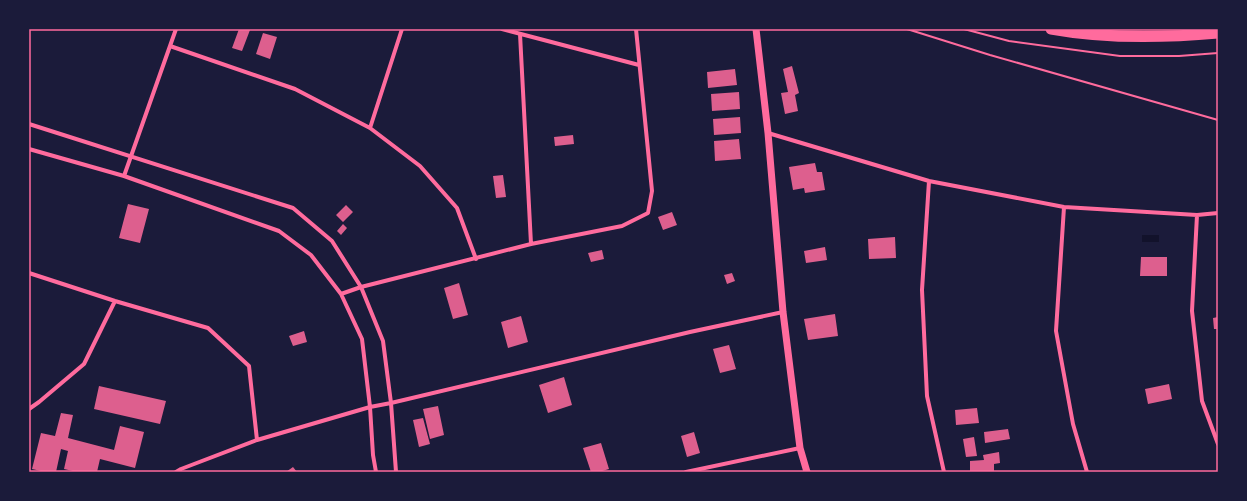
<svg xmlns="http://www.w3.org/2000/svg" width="1247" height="501" viewBox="0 0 1247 501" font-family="'DejaVu Sans',sans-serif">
  <rect width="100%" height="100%" fill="#1b1b3a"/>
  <path fill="#12122b" d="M1142 235H1159V242H1142Z"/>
  <path fill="#dd5f8e" d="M239 29 250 30 242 51 232 48Z
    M263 33 277 37 270 59 256 54Z
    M792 66 799 93 795 95 798 111 785 114 781 93 788 92 783 69Z
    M735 69 737 85 708 88 707 72Z
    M739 92 740 109 712 111 711 94Z
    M740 117 741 133 714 135 713 119Z
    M573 135 574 144 555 146 554 137Z
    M739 139 741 159 715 161 714 141Z
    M815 163 817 172H822L825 190 805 193 804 188 793 190 789 167Z
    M503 175 506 197 496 198 493 176Z
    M128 204 149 209 140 243 119 238Z
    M346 205 353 212 343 222 336 215Z
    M672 212 677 225 663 230 658 217Z
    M343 224 347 228 341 235 337 231Z
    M895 237 896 258 869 259 868 239Z
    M825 247 827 260 806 263 804 251Z
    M602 250 604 259 591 262 588 253Z
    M1141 257H1167V276H1140Z
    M732 273 735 281 727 284 724 275Z
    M459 283 468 315 453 319 444 288Z
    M835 314 838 336 808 340 804 319Z
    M521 316 528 342 508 348 501 322Z
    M1218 317V329H1214L1213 318Z
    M304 331 307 342 293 346 289 336Z
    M729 345 736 369 720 373 713 349Z
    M564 377 572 405 548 413 539 385Z
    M1169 384 1172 399 1148 404 1145 389Z
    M99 386 166 401 160 424 94 409Z
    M438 406 444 435 430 439 423 409Z
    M977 408 979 423 956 425 955 410Z
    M61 413 73 415 68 438 114 450 120 426 144 432 135 468 100 459 97 472H77L64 469 68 451 61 449 56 472H45L32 469 41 433 55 436Z
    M423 418 430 444 419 447 413 420Z
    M1008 429 1010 439 985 443 984 432Z
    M694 432 700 453 687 457 681 436Z
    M974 437 977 456 966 457 963 439Z
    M601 443 609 469 599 472H591L583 448Z
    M999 452 1000 463 994 464V472H970V461L984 460 983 455Z
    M293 467 297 472H286Z"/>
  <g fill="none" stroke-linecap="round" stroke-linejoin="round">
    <path stroke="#ff6b9d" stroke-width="2" d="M907 29 990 55 1218 120
      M964 29 1009 41 1120 56H1179L1218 53"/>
    <path stroke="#ff6b9d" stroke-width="4" d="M502 29 639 65
      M520 34 531 244
      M170 46 295 89 370 128 420 166 457 208 476 259
      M29 124 293 208 332 241 361 287 383 341 391 403 396 472
      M370 128 402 29
      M768 133 929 181 1064 207 1197 215 1218 213
      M29 149 124 176 279 231 311 255 341 294 362 339 370 407 373 455 376 472
      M124 176 176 29
      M929 181 922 290 927 396 944 472
      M1064 207 1056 331 1073 424 1087 472
      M1197 215 1192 311 1202 401 1218 444
      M29 273 115 301 208 328 249 366 257 440
      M341 294 361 287 531 244 622 226 648 213 652 191 636 29
      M29 409 39 402 84 364 115 301
      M176 472 181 469 257 440 370 407 391 403 690 332 783 312
      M686 472 800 448"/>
    <path stroke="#ff6b9d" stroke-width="7" d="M756 29 768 133 783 312 800 448 807 472"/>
    <path stroke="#ff6b9d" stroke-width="11" d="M1051 29C1106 39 1162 38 1218 33"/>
  </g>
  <rect width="1247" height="501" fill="none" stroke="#1b1b3a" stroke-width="60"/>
  <rect x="30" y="30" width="1187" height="441" fill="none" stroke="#ff6b9d" stroke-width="1.5"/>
</svg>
